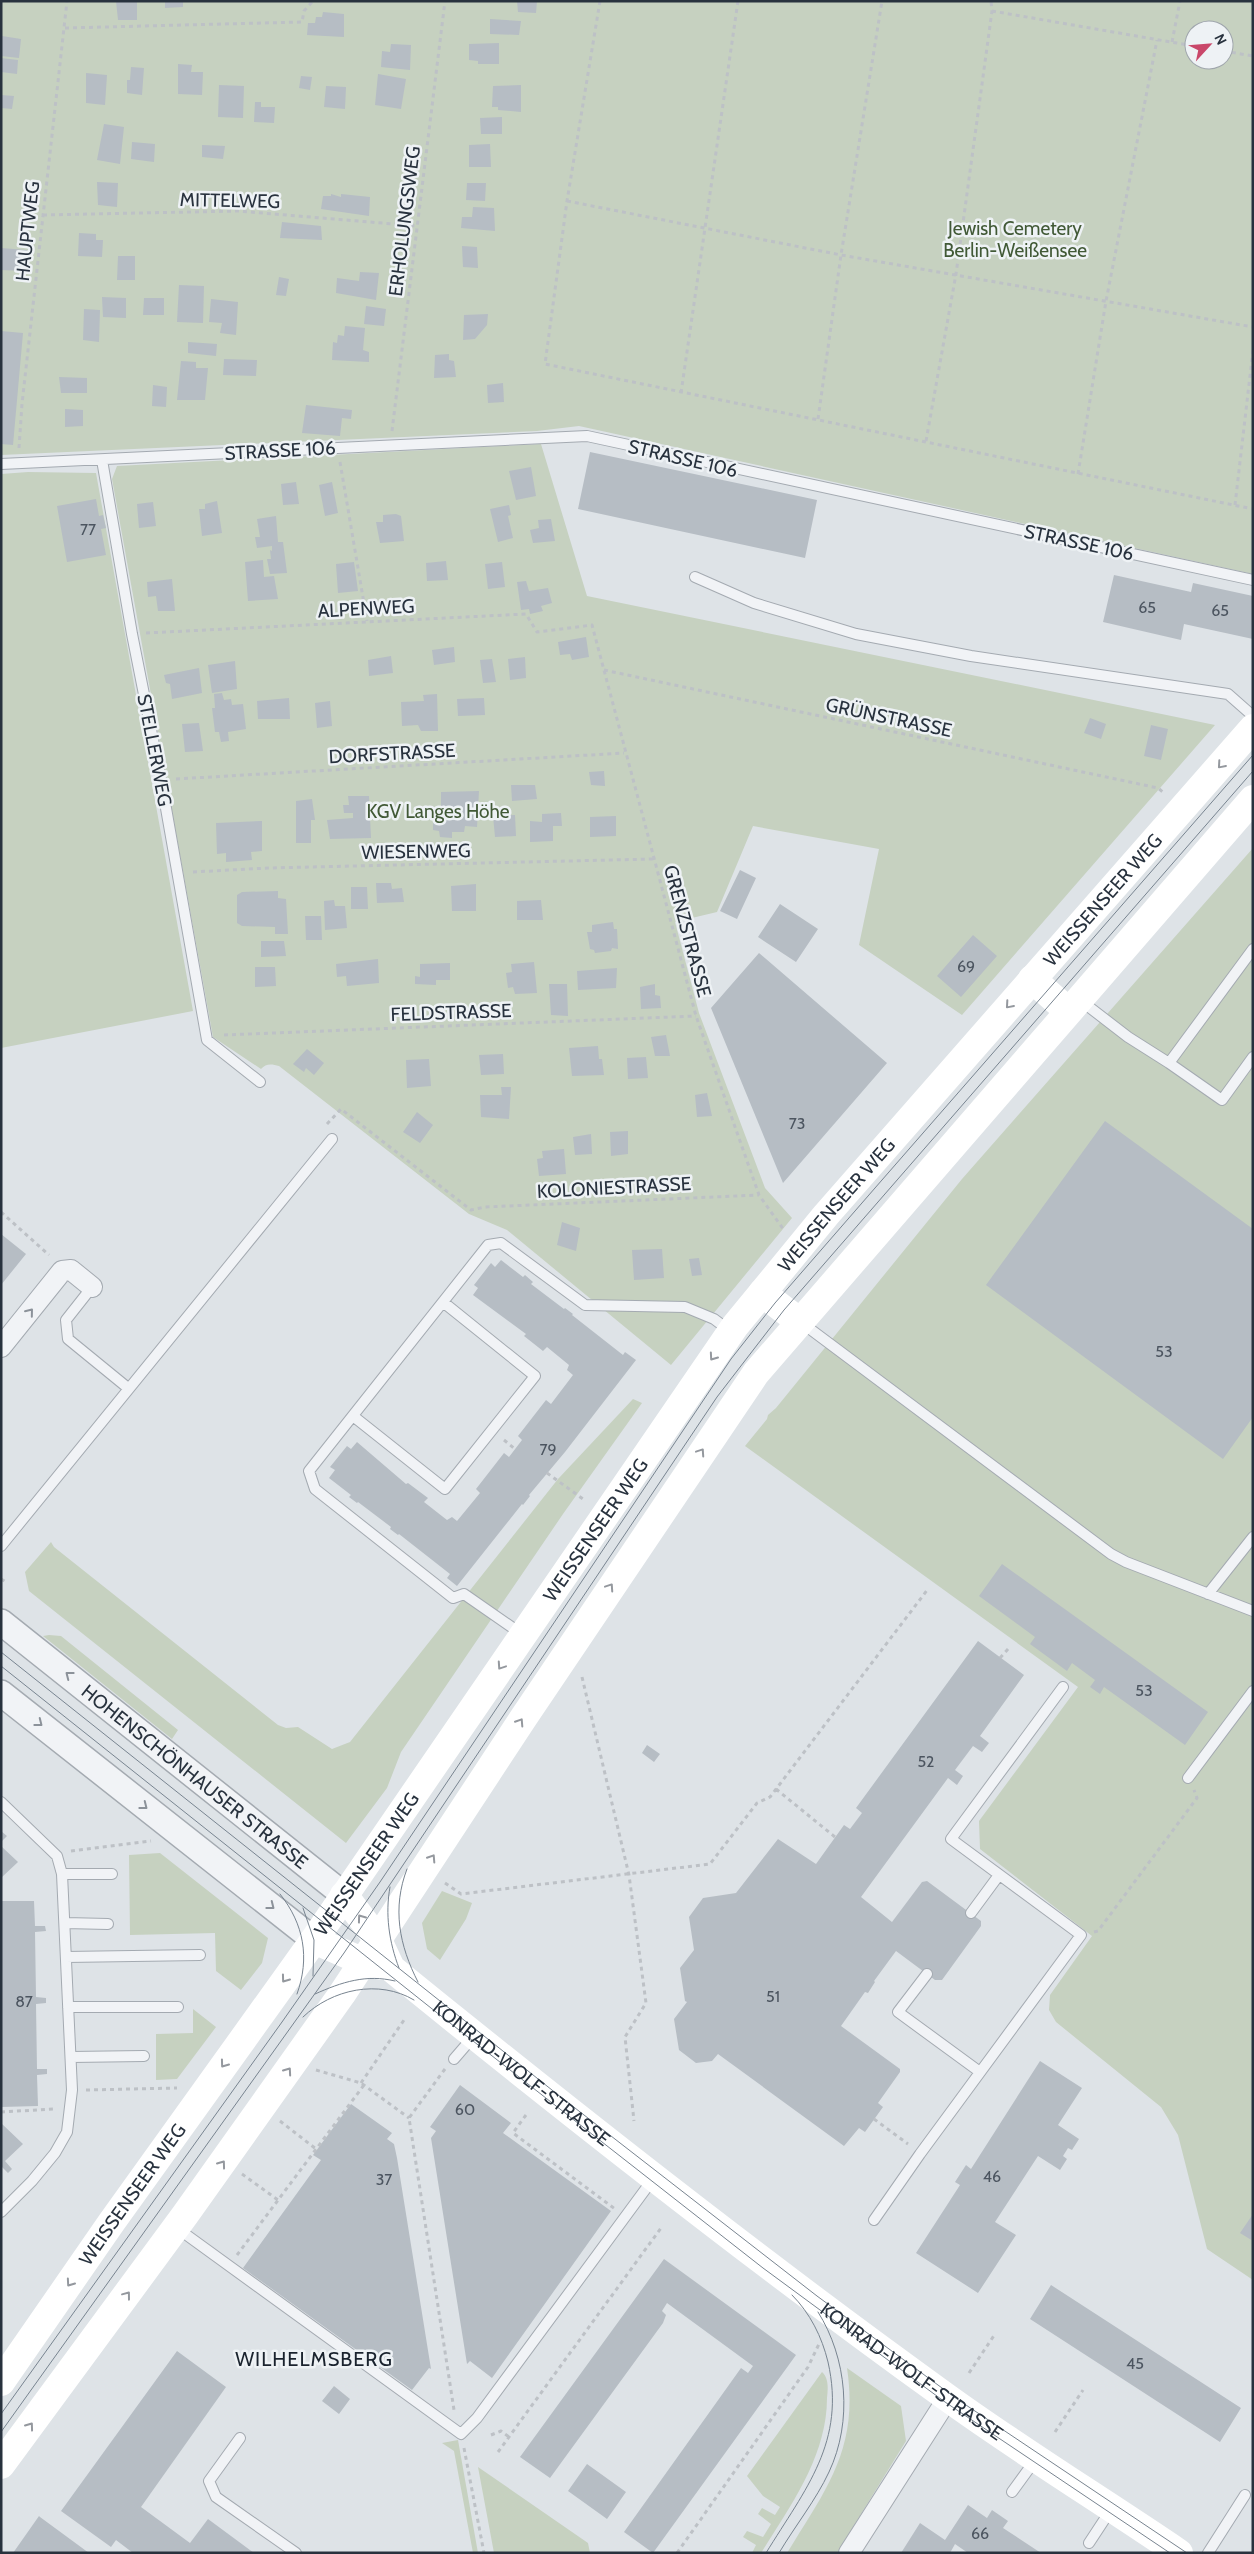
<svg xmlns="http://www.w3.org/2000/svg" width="1254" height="2554" viewBox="0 0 1254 2554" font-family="Cabin,sans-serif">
  <rect width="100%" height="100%" fill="#dee3e7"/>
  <path fill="#c6d1c0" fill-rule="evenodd" d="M1 1H1253V574L579 426 537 431 1 455ZM1194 30H1224V60H1194Z
    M541 444 587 596 1215 725 962 1015 859 945 879 849 753 826 717 912 675 922 699 1013 765 1188 792 1218 671 1365 507 1230 469 1214 279 1066C272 1064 266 1063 261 1069L213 1037 112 479 117 466Z
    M28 472 96 473 193 1011 1 1048V474Z
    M1253 848V2280L1207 2249 1178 2135 1161 2107 1056 2022 1049 2010 1050 1995 1092 1936 980 1849 979 1821 1078 1687 745 1446 767 1419 768 1415 776 1408 962 1179Z
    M633 1399 642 1403 563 1514 401 1752 387 1788 346 1843 29 1591 25 1572 51 1542 54 1547 278 1725 286 1728 298 1727 332 1749 350 1742 558 1479Z
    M49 1635 61 1636 178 1730 172 1739 43 1636Z
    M160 1853 268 1938 262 1963 241 1990 216 1971 215 1933 130 1935 129 1855Z
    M442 1891 472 1903 466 1919 440 1960 427 1949 422 1923Z
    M193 2009 216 2027 177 2079 156 2080V2034L193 2033Z
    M847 2368 901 2406 906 2441 837 2553H787C827 2488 859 2448 847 2368Z
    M822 2372C829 2378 828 2389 827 2398 827 2456 791 2505 761 2553H752L756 2545 743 2537 747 2531 763 2537 771 2524 758 2514 762 2508 775 2515 780 2507 763 2496 747 2476Z
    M458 2440 478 2553H473L454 2451 442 2443Z
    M478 2467 588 2543 590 2553H494Z"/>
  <path fill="#b6bdc4" d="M116 1H137V20H118Z
    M165 1H183V7L165 8Z
    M517 1H537L536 13 518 12Z
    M323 12 344 14V37L307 35 308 23H315L316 17H322Z
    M490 19 521 21 519 35 490 34Z
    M2 36 21 39 19 58 1 56Z
    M499 43V64H478V61L469 60V44Z
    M391 44 411 45 410 70 381 67 382 51 390 52Z
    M1 58 18 60 17 74 1 72Z
    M178 64 192 65 191 72H203L202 95 178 94Z
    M131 67 144 68 142 95 127 93V80H130Z
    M86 73 107 75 105 105 86 103Z
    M378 74 406 79 401 109 375 105Z
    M301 76 312 77 310 90 299 88Z
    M219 85 244 86 243 118 218 117Z
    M521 85V112L498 110V107H492L493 86Z
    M326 86 346 87 345 109 324 107Z
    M1 95 14 96 12 109 1 108Z
    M255 102H261V107H275L274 123 254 122Z
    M502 117V134H481L480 118Z
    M104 124 124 127 120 164 97 160Z
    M132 142 155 144 154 162 131 159Z
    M490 144 491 167H469V145Z
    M202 145 225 146 223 159 202 157Z
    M97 182 118 183 117 207 98 205Z
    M467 183H486L485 201 466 200Z
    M331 194 341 197V194L370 197 369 216 321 209 323 196H331Z
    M473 207 494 208 495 231 461 228 462 217H472Z
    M282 222 321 226 322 240 280 238Z
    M79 233 96 234V240H103L102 257 78 256Z
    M462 246 477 247 478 268 463 267Z
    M1 248 27 250 25 271 1 270Z
    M118 256H135V280H117Z
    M360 272 379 273 376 300 336 293 337 278 359 281Z
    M279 277 289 279 286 296 276 295Z
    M179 285 204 286 203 323 177 322Z
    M102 297 126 298V318L103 317Z
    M144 298H164V315H143Z
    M211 299 238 302 236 335 220 333 222 323 209 322Z
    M366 306 386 309 384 326 364 324Z
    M84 309 100 310 99 342 83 340Z
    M488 314 487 325 475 339 463 340 464 315Z
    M345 326 365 328 363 350 369 352V362L332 360 333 342 337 343 338 335 344 336Z
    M1 331 23 333 13 445 1 444Z
    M188 342 217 344 216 356 188 353Z
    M449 354V360L454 361 456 377 434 378 435 355Z
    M224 359 257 360 256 376 223 375Z
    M181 361 196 362V368H208L205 400H177Z
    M59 377 87 378V393H61Z
    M503 383 504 402 488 403 487 385Z
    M153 385 167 387 166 407 152 406Z
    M306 405 352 410 351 419 342 418 340 436 302 433Z
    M65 409 83 410V426L65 427Z
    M590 452 817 500 805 558 578 509Z
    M531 467 536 496 516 500 509 471Z
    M296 482 299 504 283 505 281 484Z
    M332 482 338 513 325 516 319 485Z
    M96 499 99 516 103 515 106 528 101 529 106 555 67 562 57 506Z
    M217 501 222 533 202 536 199 509H205V504Z
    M153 502 156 526 139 528 137 504Z
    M509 505 511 515 508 516 513 538 498 542 490 509Z
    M396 514 401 516 404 541 380 543 376 522H383V515Z
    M276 516 278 542H283L287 573 270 574 267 559H271L270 550 272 551V546L257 548 255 537H260L257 519Z
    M551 519 555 541 533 543 530 530 539 528 538 520Z
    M263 560 264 577 274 576 278 599 248 601 245 562Z
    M446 561 448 580 427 581 426 563Z
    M354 562 358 591 338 593 336 564Z
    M502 562 505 587 488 589 485 564Z
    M1114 575 1191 592 1193 583 1253 596V639L1184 624 1181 640 1103 622Z
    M172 579 175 611H158L156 596 148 597 147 582Z
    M526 581 529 591 548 588 552 603 541 606 543 611 530 614 529 609 521 610 517 582Z
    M586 637 589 657 572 660 570 654 560 655 558 642Z
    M454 647 455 662 434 665 432 650Z
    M391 656 393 673 369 676 368 660Z
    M525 657 526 678 510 680 508 659Z
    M492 659 496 682 483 683 480 660Z
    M235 661 237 689 212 693 208 665Z
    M199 668 202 693 172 699 170 684 166 683 164 675Z
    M222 693 224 700 231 699 232 705 243 704 246 729 228 732 229 741 221 742 219 732H215L212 708H215L214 694Z
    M437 694 438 731H421L418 725 402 726 401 702 424 701 423 695Z
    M289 698 290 719H258L257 701Z
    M484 698 485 715 458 716 457 699Z
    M330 701 332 726 317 728 315 703Z
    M1090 718 1106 724 1101 739 1084 733Z
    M199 723 203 751 185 752 182 724Z
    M1151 725 1168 729 1161 760 1144 756Z
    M604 771 605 786 591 785 589 772Z
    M511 785H535L537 799 512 801Z
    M479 791 477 827 465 826 464 832H452V838L440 837 439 831 433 830V820H441V792Z
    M348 796H369L371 838 330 839 327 820 353 818V813H344L343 805H349Z
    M312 799 315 820H311V843H296V801Z
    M561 813 562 826H553V841L530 842V821L542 822V814Z
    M515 815 516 836 495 837 493 816Z
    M616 816V836L590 837V817Z
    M262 821V851L251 852 252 860 226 862V853L217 854 216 823Z
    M740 870 756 878 737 919 720 911Z
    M376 883H391L392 889 402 888 404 902 377 903Z
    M476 884V911H452L451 886Z
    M351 887H367L368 909H351Z
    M278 891V898L286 899 288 934H275V927L242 926 237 923V895L242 892Z
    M334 900 335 906H345L347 928 325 930 324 901Z
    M541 900 543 920H517V901Z
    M780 904 818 929 796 962 758 937Z
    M305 916H321L322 940H306Z
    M613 922 614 929H617L618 949 612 948 611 951 595 953 594 950 590 949 587 932H592V925Z
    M973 935 997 956 961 997 937 976Z
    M261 941H284L286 956 261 957Z
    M759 953 887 1063 783 1183 711 1008Z
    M378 959 379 983 347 986 346 976 337 977 336 964Z
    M534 962 537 993 515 994 513 987 508 988 506 973 512 972 511 964Z
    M450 963V980H436V985L415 984V976L420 977V964Z
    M255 967H275L276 986 255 987Z
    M617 968 616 988 578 990 577 971Z
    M549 984H567L568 1016 551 1015Z
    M655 984V995L660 996 661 1008 641 1009 640 987Z
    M666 1035 670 1056H655L651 1037Z
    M598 1046 599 1059H602L604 1075 572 1076 569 1048Z
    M307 1049 324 1063 314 1075 306 1068 304 1072 293 1064Z
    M503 1054 504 1074 481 1075 479 1055Z
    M646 1057 648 1078 628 1079 627 1058Z
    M429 1059 431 1086 407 1088 406 1060Z
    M501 1087H511L509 1119 481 1117 480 1095H502Z
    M707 1093 712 1116 697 1117 695 1095Z
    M417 1112 433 1125 420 1143 403 1132Z
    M1105 1121 1253 1229V1417L1223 1459 986 1285Z
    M628 1131V1154L611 1156 610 1132Z
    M591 1134 592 1154 575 1155 573 1137Z
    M564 1149 566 1174 539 1176 537 1159 543 1158 542 1151Z
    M562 1222 580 1228 576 1251 557 1245Z
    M1 1234 26 1254 1 1285Z
    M662 1249 664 1278 634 1280 632 1250Z
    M699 1258 702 1275 692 1276 689 1259Z
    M501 1260 523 1277 525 1275 533 1282 531 1284 564 1309 565 1308 573 1314 572 1315 623 1355 625 1352 636 1360 565 1452 529 1495 530 1496 523 1505 522 1504 457 1586 447 1578 450 1574 399 1534 398 1535 390 1529 391 1527 358 1502 357 1503 349 1497 351 1495 329 1478 335 1470 330 1467 347 1446 351 1449 357 1442 406 1484 408 1483 428 1498 424 1502 447 1520 452 1517 457 1521 480 1493 476 1489 504 1453 509 1457 522 1440 518 1436 546 1400 551 1404 573 1375 567 1370 569 1365 547 1347 543 1351 524 1336 526 1334 473 1295 478 1288 474 1285 491 1263 495 1267Z
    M1002 1564 1208 1712 1185 1745 1104 1687 1100 1694 1090 1687 1095 1680 1072 1663 1067 1671 1030 1644 1035 1637 979 1596Z
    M978 1641 1024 1675 980 1736 989 1743 982 1752 973 1746 955 1770 963 1776 957 1785 948 1778 861 1897 892 1922 922 1882 927 1881 981 1921V1926L942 1980H935L896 1951 874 1981 875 1982 868 1993 865 1992 841 2026 900 2069V2072L878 2103 883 2107 865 2132 859 2128 844 2146 718 2054 712 2061 696 2063 679 2050 674 2019 687 2002 685 2001 680 1968 694 1950 689 1917 703 1898 736 1893 778 1839 816 1864 844 1825 850 1829 862 1813 856 1808Z
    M647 1745 660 1754 654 1762 642 1753Z
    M1 1831 7 1836 1 1842Z
    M1 1846 18 1862 1 1878Z
    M1 1901H34L35 1926H45L46 1931 35 1932 36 1997 46 1998V2003L36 2004 37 2069H47V2074L37 2075 38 2106 1 2107Z
    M1040 2061 1082 2088 1058 2125 1079 2139 1072 2150 1068 2148 1063 2156 1067 2159 1060 2170 1038 2156 995 2222 1016 2235 978 2293 916 2253 960 2185 955 2182 966 2165 971 2169Z
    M460 2085 511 2123 503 2133 611 2211 492 2378 470 2361 467 2364 431 2138 436 2131 430 2127Z
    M351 2104 392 2133 387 2139 394 2144 397 2158 431 2369 429 2368 412 2390 243 2268 321 2160 313 2155Z
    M1 2123 23 2144 5 2161 12 2169 8 2173 1 2166Z
    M1253 2214V2241L1240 2233Z
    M664 2259 796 2355 653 2553 624 2532 741 2368 748 2373 753 2366 667 2303 662 2311 666 2315 663 2323 550 2478 520 2457Z
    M1051 2285 1241 2408 1220 2442 1030 2319Z
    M177 2351 226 2387 141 2507 190 2543 208 2519 254 2553H133L116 2540 111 2547 61 2511Z
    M334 2386 350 2399 339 2414 322 2401Z
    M587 2464 626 2492 607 2519 568 2491Z
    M968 2505 987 2518 992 2510 1008 2521 1003 2528 1041 2553H968L955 2544 950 2553H901L920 2523 945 2540Z
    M39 2516 40 2517 89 2553H13Z"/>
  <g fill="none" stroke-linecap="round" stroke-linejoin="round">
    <defs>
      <path id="service" d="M102 460 132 634 161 780 207 1040 260 1082
        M1 464 587 436 1253 580
        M695 577 754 603 856 634 971 656 1228 694 1253 716
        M1253 949 1169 1063 1222 1100 1253 1057
        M1080 1000 1128 1037 1169 1063
        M92 1287 66 1320 68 1339 128 1388
        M802 1323 1111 1554 1126 1562 1253 1611
        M353 1416 445 1489 535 1376 443 1302
        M1 1546 332 1139
        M1208 1594 1253 1537
        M523 1635 464 1594 453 1598 315 1489 309 1471 488 1245 501 1243 585 1305 685 1307 714 1319 730 1331
        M1188 1778 1253 1691
        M1 1802 57 1856 62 1874 72 2090 67 2132 55 2153 32 2181 1 2212
        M62 1874H112
        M971 1913 999 1875
        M65 1923 108 1924
        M66 1957 200 1955
        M927 1974 898 2012 980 2072
        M68 2007H178
        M71 2057 144 2056
        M454 2059 473 2037
        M874 2220 920 2154 1081 1935 951 1839 1063 1687
        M177 2228 461 2434 477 2418 653 2179
        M240 2438 209 2481 216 2497 296 2553
        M1012 2492 1036 2459
        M1089 2543 1112 2508
        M1208 2553 1245 2495"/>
      <path id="minor" d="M1 1347 62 1271 71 1270 92 1287
        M849 2553 948 2398"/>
      <g id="tertiary">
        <path id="s1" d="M1 1622 344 1895"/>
        <path d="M1 1693 314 1940"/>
      </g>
    </defs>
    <use href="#service" stroke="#a4aab1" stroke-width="12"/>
    <use href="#minor" stroke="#a4aab1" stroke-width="22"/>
    <use href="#tertiary" stroke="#a4aab1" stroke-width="28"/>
    <path stroke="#bdc1c6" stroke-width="3" stroke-dasharray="4 4" stroke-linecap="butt" d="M600 1 567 201 545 364 1253 509
      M992 11 1194 46
      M65 28 302 22 304 11 313 1
      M1172 42 1180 1
      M1224 51 1253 56
      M567 201 841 255 1253 327
      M43 215 238 211 417 226
      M681 393 738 1
      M818 419 841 255 882 1
      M392 431 445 1
      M926 441 956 274 992 11 991 1
      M19 448 22 404 67 1
      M340 462 367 621
      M1078 474 1106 301 1157 40
      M1235 505 1253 350
      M146 633 526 614 537 632 592 625 696 1016 759 1195 784 1230
      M604 670 1158 788 1164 793
      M176 779 624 753
      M193 872 268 868 654 859
      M224 1035 696 1016
      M327 1124 341 1109 471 1210 485 1207 759 1195
      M1 1212 49 1255
      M504 1440 515 1449
      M547 1473 583 1499
      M1 1579 6 1582
      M1000 1658 1009 1648
      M582 1677 629 1875 646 2003 625 2037 634 2121
      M776 1789 835 1837
      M71 1851 151 1841
      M445 1883 461 1894 710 1864 757 1803 770 1797 928 1589
      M1094 1932 1098 1931 1197 1798 1194 1790
      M445 2069 409 2118 454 2410
      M316 2070 361 2083 409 2118
      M361 2083 404 2020
      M86 2090 177 2088
      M1 2112 54 2109
      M526 2115 513 2133 615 2209
      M874 2119 908 2144
      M280 2121 316 2149
      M242 2174 278 2200
      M237 2255 364 2085
      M969 2373 995 2334
      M1055 2432 1083 2390
      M491 2435 501 2431 509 2437
      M464 2448 484 2553
      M498 2452 661 2228
      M677 2553 808 2367 819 2344"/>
    <use href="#service" stroke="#f1f3f6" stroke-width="10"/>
    <use href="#minor" stroke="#f1f3f6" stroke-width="20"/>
    <use href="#tertiary" stroke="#f1f3f6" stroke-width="25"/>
    <g stroke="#fff" stroke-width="28">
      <path d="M1032 979 1068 1011"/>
      <path d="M762 1293 800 1322"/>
      <path id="s2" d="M344 1895 378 1940 391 1968C572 2115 756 2260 945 2396 1021 2451 1101 2500 1179 2553"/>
      <path d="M314 1940 364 1962 382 1966"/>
      <path id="s3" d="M1 2382 111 2223 314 1940 735 1326 826 1215 1253 728"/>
      <path d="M1 2465 185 2215 342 1994 524 1717 756 1373 1253 799"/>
    </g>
    <path stroke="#788490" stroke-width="1" d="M1 1652 557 2094 817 2296 957 2399 1187 2553
      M1 1666 436 2012 763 2268 945 2402 1170 2553
      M407 1869C392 1908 399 1945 418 1982
      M390 1887C385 1914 389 1942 399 1968
      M280 1894C304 1924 310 1958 297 1994
      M303 1908 314 1940 313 1976
      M315 1994C342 1982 366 1974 395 1981
      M303 2017C332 1989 379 1979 414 2000
      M1 2414 282 2022 380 1882 731 1359 775 1303 875 1188 1253 755
      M1 2432 344 1953 717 1397 784 1310 1253 771
      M766 2553C806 2488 846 2442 828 2362 822 2337 810 2313 792 2295
      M779 2553C795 2526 816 2500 829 2472 853 2421 847 2358 818 2312"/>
  </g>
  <defs><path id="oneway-chevron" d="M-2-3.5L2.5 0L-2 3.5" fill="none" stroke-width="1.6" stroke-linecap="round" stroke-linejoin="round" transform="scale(1.25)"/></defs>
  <g stroke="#94989e">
    <use href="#oneway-chevron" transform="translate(1221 765) rotate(131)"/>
    <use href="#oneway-chevron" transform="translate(1009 1005) rotate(131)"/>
    <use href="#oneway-chevron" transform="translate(713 1357) rotate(125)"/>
    <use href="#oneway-chevron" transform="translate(701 1452) rotate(-56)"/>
    <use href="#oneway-chevron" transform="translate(610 1587) rotate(-56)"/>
    <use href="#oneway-chevron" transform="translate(501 1666) rotate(124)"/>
    <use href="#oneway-chevron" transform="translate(520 1722) rotate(-57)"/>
    <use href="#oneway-chevron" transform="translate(432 1858) rotate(-57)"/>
    <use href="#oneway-chevron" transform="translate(361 1918) rotate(-126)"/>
    <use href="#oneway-chevron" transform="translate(285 1979) rotate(126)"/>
    <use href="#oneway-chevron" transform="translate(224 2064) rotate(126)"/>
    <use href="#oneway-chevron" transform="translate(288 2071) rotate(-55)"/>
    <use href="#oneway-chevron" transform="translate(222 2164) rotate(-54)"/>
    <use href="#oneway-chevron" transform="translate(70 2283) rotate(125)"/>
    <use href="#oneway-chevron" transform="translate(127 2295) rotate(-53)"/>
    <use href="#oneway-chevron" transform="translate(30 2426) rotate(-54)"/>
  </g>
  <g stroke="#8c929a">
    <use href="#oneway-chevron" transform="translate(30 1312) rotate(-51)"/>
    <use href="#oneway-chevron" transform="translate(69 1675) rotate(-142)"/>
    <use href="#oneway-chevron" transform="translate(39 1723) rotate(38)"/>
    <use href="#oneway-chevron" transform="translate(144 1806) rotate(38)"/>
    <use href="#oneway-chevron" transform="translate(271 1906) rotate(38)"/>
  </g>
  <g text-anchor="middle" stroke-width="5" stroke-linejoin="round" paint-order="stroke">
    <g font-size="16" fill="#4c5560">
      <text x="88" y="535">77</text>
      <text x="1147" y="613">65</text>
      <text x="1220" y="616">65</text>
      <text x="966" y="972">69</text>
      <text x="797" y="1129">73</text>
      <text x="1164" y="1357">53</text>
      <text x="548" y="1455">79</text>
      <text x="1144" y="1696">53</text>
      <text x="926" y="1767">52</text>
      <text x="773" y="2002">51</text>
      <text x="24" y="2007">87</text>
      <text x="465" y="2115">60</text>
      <text x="992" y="2182">46</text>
      <text x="384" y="2185">37</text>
      <text x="1135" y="2369">45</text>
      <text x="980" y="2539">66</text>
    </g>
    <g font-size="19" fill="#28323e" stroke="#eef2f5">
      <text transform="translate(230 200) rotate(1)" y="7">MITTELWEG</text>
      <text transform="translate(404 221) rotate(-83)" y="7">ERHOLUNGSWEG</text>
      <text transform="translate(27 231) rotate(-84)" y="7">HAUPTWEG</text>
      <text transform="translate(280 450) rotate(-3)" y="7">STRASSE 106</text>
      <text transform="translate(683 458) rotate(13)" y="7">STRASSE 106</text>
      <text transform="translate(1079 542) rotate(12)" y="7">STRASSE 106</text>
      <text transform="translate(366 608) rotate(-3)" y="7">ALPENWEG</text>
      <text transform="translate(889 717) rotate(12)" y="7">GRÜNSTRASSE</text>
      <text transform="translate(155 750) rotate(79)" y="7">STELLERWEG</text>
      <text transform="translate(392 753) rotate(-3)" y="7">DORFSTRASSE</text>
      <text transform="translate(416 851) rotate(-1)" y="7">WIESENWEG</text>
      <text dy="7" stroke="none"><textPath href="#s3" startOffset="1849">WEISSENSEER WEG</textPath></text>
      <text transform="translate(688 931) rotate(75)" y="7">GRENZSTRASSE</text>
      <text transform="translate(451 1012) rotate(-2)" y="7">FELDSTRASSE</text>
      <text transform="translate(614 1187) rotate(-3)" y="7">KOLONIESTRASSE</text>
      <text dy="7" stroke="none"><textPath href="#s3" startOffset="1444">WEISSENSEER WEG</textPath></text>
      <text dy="7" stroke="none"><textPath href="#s3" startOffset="1039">WEISSENSEER WEG</textPath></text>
      <text dy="7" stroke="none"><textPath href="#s1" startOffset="248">HOHENSCHÖNHAUSER STRASSE</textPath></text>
      <text dy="7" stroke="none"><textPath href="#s3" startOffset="634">WEISSENSEER WEG</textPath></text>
      <text dy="7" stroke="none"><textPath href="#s2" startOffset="255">KONRAD-WOLF-STRASSE</textPath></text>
      <text dy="7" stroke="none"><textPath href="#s3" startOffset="229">WEISSENSEER WEG</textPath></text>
      <text dy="7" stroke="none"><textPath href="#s2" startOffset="746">KONRAD-WOLF-STRASSE</textPath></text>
    </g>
    <g font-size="19" fill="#415936" stroke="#eef2f5">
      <text x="1015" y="235">Jewish Cemetery<tspan x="1015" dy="22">Berlin-Weißensee</tspan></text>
      <text x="438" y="818">KGV Langes Höhe</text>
    </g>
    <g font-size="20" letter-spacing="1" fill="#1a232e" stroke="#eef2f5">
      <text x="314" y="2366">WILHELMSBERG</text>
    </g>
  </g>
  <rect width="1254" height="2554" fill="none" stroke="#28323e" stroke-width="5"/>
  <g transform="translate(1209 45) rotate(64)"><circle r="24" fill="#eef2f5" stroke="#9fa5ac"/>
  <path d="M0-4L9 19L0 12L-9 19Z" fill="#c9476a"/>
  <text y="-8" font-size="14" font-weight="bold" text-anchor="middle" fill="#28323e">N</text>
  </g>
</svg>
